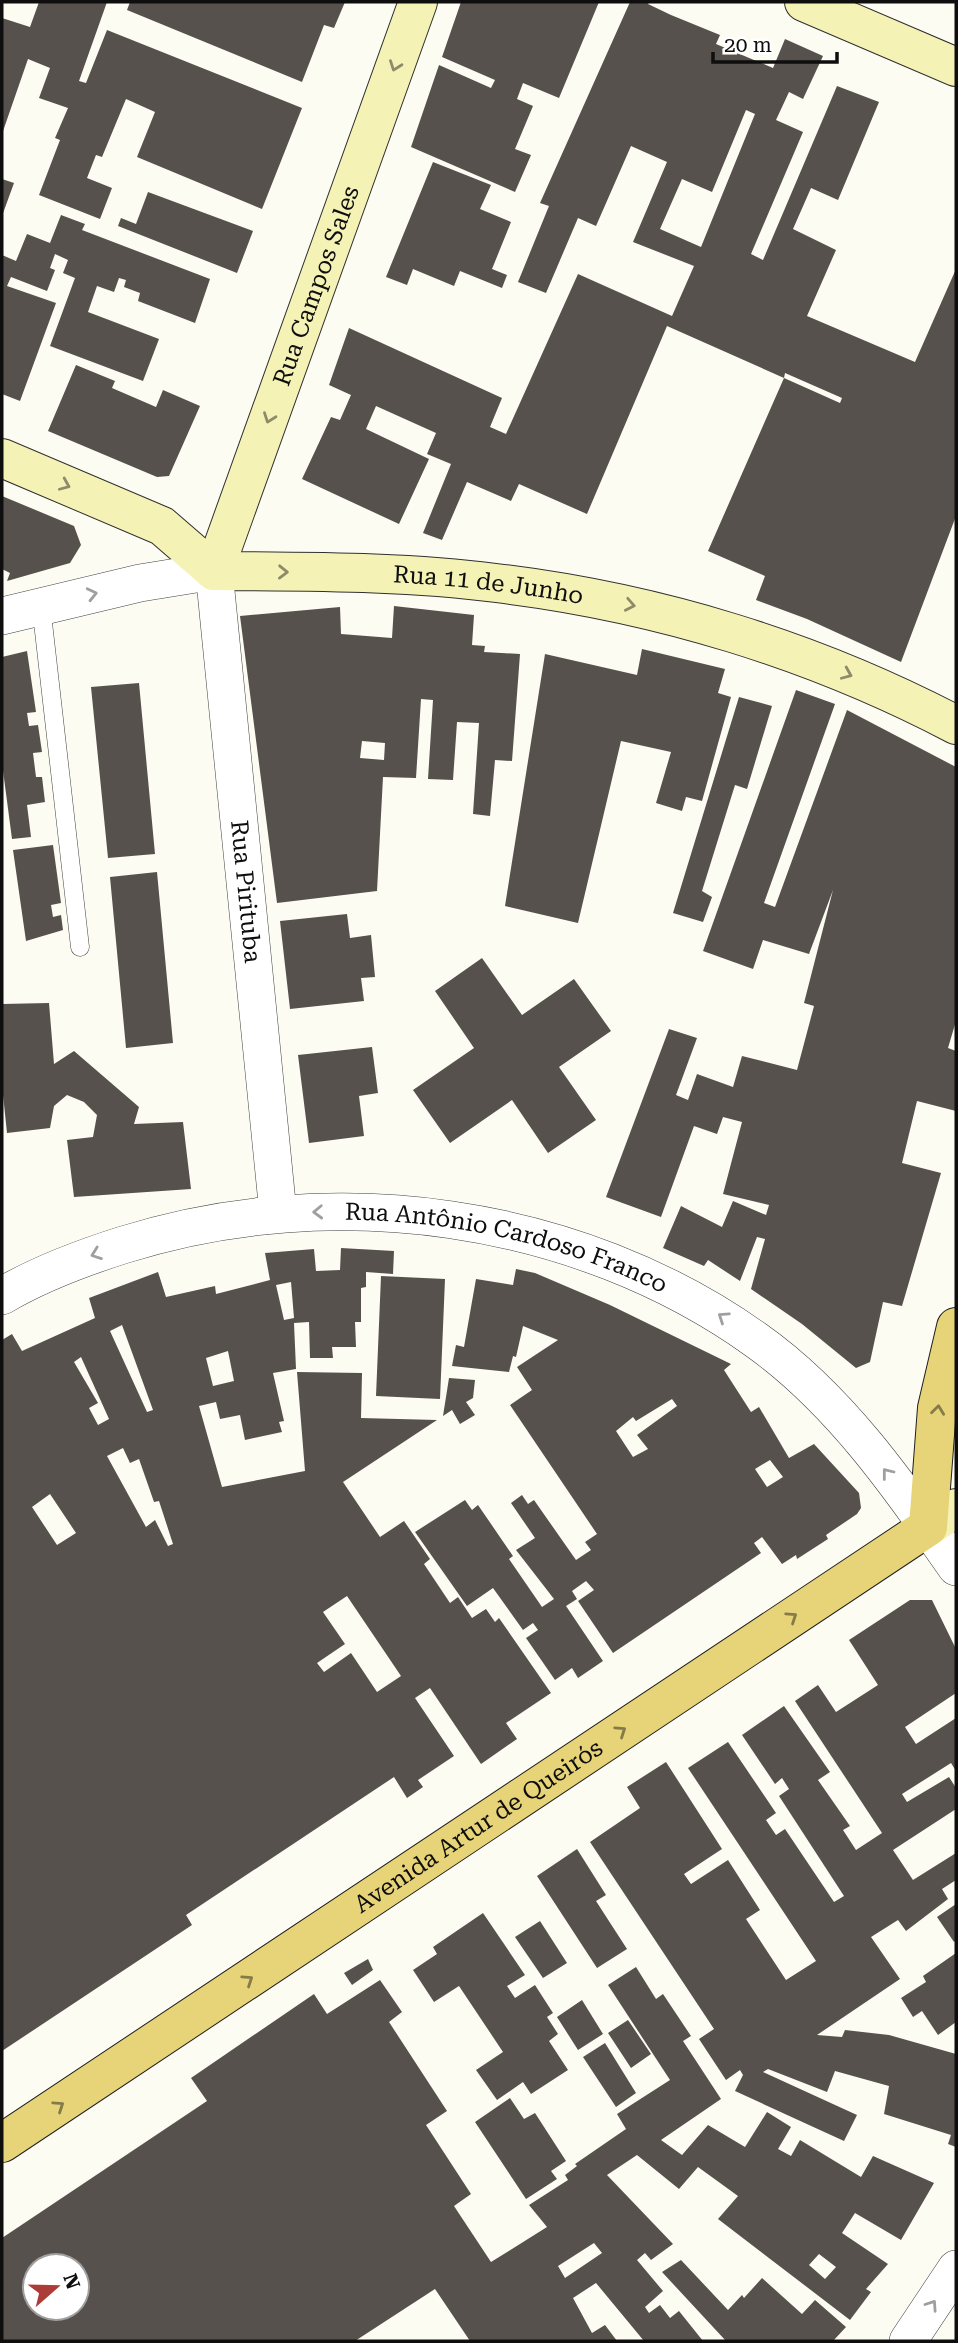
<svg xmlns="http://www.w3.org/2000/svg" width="958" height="2343" viewBox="0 0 958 2343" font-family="'Roboto Serif',serif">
  <rect width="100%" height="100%" fill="#fdfcf2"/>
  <path fill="#56514c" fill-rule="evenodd" d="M39 2H107L79 81 86 83 107 30 302 108 262 209 137 157 155 112 126 99 102 157 96 155 87 178 112 188 100 219 39 195 60 140 55 138 68 108 39 98 50 68 28 59 2 134V18L30 27Z
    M130 2H345L334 28 324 25 302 82 127 10Z
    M461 2H599L559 98 523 83 517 99 533 106 515 149 531 155 515 192 411 147 439 65 491 88 495 80 442 57Z
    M630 2H649L648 4 671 15 720 35 716 44 773 68 785 39 823 56 803 99 789 92 776 120 803 132 751 254 763 260 837 86 879 102 838 200 811 188 793 229 836 250 807 316 915 362 956 269V516L901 662 807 619 756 600 765 576 708 551 784 378 840 403 842 398 785 373 784 378 667 326 587 514 519 484 511 501 467 482 442 540 423 533 451 464 427 454 436 433 376 406 366 429 429 459 399 524 302 479 331 417 340 420 351 395 329 385 349 328 502 398 490 427 506 434 578 274 672 316 694 266 633 242 667 162 631 146 596 226 578 218 546 293 518 282 549 206 540 203ZM746 110 755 114 701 247 660 229 682 179 712 192Z
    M433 162 491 185 480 209 511 222 492 269 507 275 502 288 460 271 454 286 413 269 407 285 386 277Z
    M2 179 14 183 2 216Z
    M148 192 253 231 237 273 118 226 121 218 136 224Z
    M61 215 85 224 82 230 210 279 195 323 138 301 140 293 124 287 126 280 119 278 114 292 97 286 88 312 159 339 143 381 50 346 75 278 63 273 68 260 55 254 50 268 55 270 47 291 11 277 7 286 56 303 20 401 2 394V255L16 261 27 234 50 243Z
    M76 365 115 381 112 388 156 407 163 390 200 406 169 476 157 477 48 431Z
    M2 496 74 526 81 545 70 563 7 581 10 573 2 569Z
    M394 606 474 615 472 645 485 646 484 652 520 654 512 761 495 760 490 816 473 814 479 723 457 722 453 780 428 779 433 700 421 699 416 778 383 777 377 891 277 903 240 616 340 607 341 634 392 638ZM362 741 385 743 384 760 360 758Z
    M642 649 725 669 718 693 731 697 702 801 686 797 682 811 656 803 671 752 621 741 578 923 505 906 545 654 637 675Z
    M27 651 36 712 27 713 29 726 38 725 42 752 33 753 36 777H42L45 802 27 805 31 837 12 839 2 763V657Z
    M139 683 155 854 108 858 91 687Z
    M796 690 835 704 764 903 775 907 847 710 956 767V1021L948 1048 956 1051V1111L917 1101 902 1163 941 1173 902 1306 883 1302 870 1362 856 1368 802 1324 751 1289 765 1239 757 1237 740 1281 708 1260 704 1266 663 1248 681 1206 722 1227 733 1201 766 1215 769 1205 723 1194 742 1122 723 1117 717 1134 694 1126 661 1217 606 1197 669 1029 697 1038 676 1095 688 1100 697 1074 733 1087 742 1056 797 1070 814 1006 804 1003 833 890 809 954 763 940 753 969 703 951Z
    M739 697 772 706 747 789 735 785 702 891 712 897 703 922 673 913Z
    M53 845 61 903 51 905 53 917 61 915 63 930 26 941 13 850Z
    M157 872 173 1043 126 1048 110 877Z
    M347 914 350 938 371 935 375 977 361 978 364 1001 290 1009 280 921Z
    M482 958 522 1015 574 979 611 1031 559 1067 596 1120 548 1153 512 1100 450 1143 413 1090 474 1048 435 991Z
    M49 1003 54 1064 74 1051 139 1107 134 1124 183 1122 191 1189 74 1197 67 1140 93 1137 97 1115 84 1102 67 1095 54 1106 50 1128 7 1133 2 1085V1004Z
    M372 1047 378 1093 359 1096 364 1136 309 1143 298 1055Z
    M341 1248 394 1251 393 1274 366 1272V1287L361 1288V1322H355L356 1347H332L333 1358H310L309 1322 294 1323 296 1369 273 1373 284 1421 279 1422 282 1432 245 1440 240 1415 220 1419 216 1402 199 1406 222 1487 305 1471 297 1372 362 1373 361 1418 437 1420 343 1482 380 1537 404 1521 430 1559 424 1564 450 1603 458 1597 472 1618 486 1609 495 1622 499 1618 551 1693 506 1723 517 1739 481 1764 430 1688 415 1698 454 1756 418 1780 423 1787 407 1798 394 1777 186 1915 192 1925 2 2051V1340L12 1334 22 1351 95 1318 89 1298 158 1272 166 1297 215 1286 216 1294 270 1280 265 1253 314 1249 316 1271 340 1270ZM291 1282 294 1318 284 1320 276 1285ZM122 1325 153 1410 147 1412 110 1331ZM228 1351 234 1381 213 1386 206 1358ZM81 1357 109 1419 98 1425 89 1408 98 1403 74 1362ZM123 1448 130 1463 139 1459 154 1502 159 1501 173 1544 168 1546 155 1520 146 1527 107 1456ZM50 1494 76 1533 57 1545 32 1507ZM347 1596 401 1676 377 1692 351 1653 324 1672 317 1663 345 1644 323 1612Z
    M516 1269 535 1273 610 1305 731 1364 724 1370 751 1412 759 1407 789 1458 814 1444 859 1493 861 1508 857 1514 826 1535 828 1539 797 1559 796 1555 782 1564 762 1537 754 1543 761 1553 613 1653 578 1601 594 1590 586 1581 572 1591 577 1599 566 1606 603 1661 578 1678 572 1668 555 1680 526 1638 538 1630 533 1623 523 1630 493 1588 467 1606 415 1532 465 1500 472 1510 478 1505 513 1556 509 1559 542 1607 554 1599 516 1550 535 1538 511 1503 522 1495 528 1504 534 1500 576 1560 591 1550 585 1542 597 1534 510 1405 532 1390 517 1367 558 1340 523 1326 516 1357 513 1356 509 1372 452 1366 456 1345 464 1347 476 1279 513 1285ZM672 1399 677 1406 637 1435 648 1449 633 1457 616 1431 633 1417 636 1421ZM770 1460 783 1477 767 1487 755 1469Z
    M381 1276 445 1279 440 1399 376 1396Z
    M449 1378 475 1380 473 1398 466 1402 475 1415 460 1424 452 1410 443 1416Z
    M910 1600H932L956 1649V1693L905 1727 916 1744 956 1718V1771L951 1763 902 1794 907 1802 949 1777 956 1788V1809L893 1850 913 1880 956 1853V1880L942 1889 948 1899 906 1931 898 1920 871 1937 900 1979 817 2035 842 2037 845 2030 889 2035 956 2054V2147L948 2144 951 2135 884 2114 889 2086 835 2071 827 2092 768 2069 763 2072 857 2115 844 2141 735 2091 743 2075 740 2070 726 2080 699 2039 714 2029 590 1842 640 1808 627 1787 666 1762 722 1849 684 1874 691 1884 728 1860 760 1910 746 1919 786 1980 816 1961 688 1768 728 1742 776 1813 766 1820 776 1835 785 1829 834 1902 844 1896 779 1796 789 1789 782 1778 775 1784 742 1735 784 1706 830 1772 818 1780 850 1826 843 1830 856 1850 882 1833 795 1701 818 1685 836 1712 878 1685 849 1640Z
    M577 1849 606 1895 596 1901 627 1949 597 1968 537 1876Z
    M956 1904V1940L954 1942 937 1917Z
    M483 1913 525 1975 507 1986 515 1998 535 1985 553 2013 547 2017 558 2034 549 2041 568 2070 531 2094 523 2082 497 2100 476 2070 503 2052 459 1986 434 2002 413 1970 437 1954 433 1947Z
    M540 1921 567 1963 543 1978 515 1937Z
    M956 1953V2022L938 2035 922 2011 913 2017 901 1998 926 1982 923 1976Z
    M368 1959 373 1970 352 1985 344 1973Z
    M636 1967 656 1999 663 1994 691 2036 683 2041 721 2099 661 2140 682 2155 708 2125 745 2147 767 2112 791 2127 778 2149 791 2156 800 2140 861 2177 873 2156 934 2183 901 2240 855 2213 842 2233 888 2264 866 2289 871 2292 850 2320 718 2219 738 2196 698 2167 679 2189 637 2155 607 2175 673 2244 651 2260 645 2253 637 2260 663 2291 645 2307 649 2313 660 2305 670 2318 679 2311 703 2341H644L596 2283 573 2298 592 2333 605 2325 617 2341H470L435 2289 355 2341H2V2238L207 2101 191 2078 314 1994 327 2014 380 1980 402 2012 389 2022 447 2111 426 2125 471 2194 454 2206 491 2262 547 2227 529 2205 568 2180 565 2175 577 2166 575 2164 626 2129 617 2114 670 2080 608 1985ZM594 2243 602 2253 565 2278 558 2266ZM819 2254 836 2267 825 2279 809 2265ZM35 2266H77V2308H35Z
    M582 2000 603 2034 578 2050 557 2017Z
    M628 2020 651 2054 631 2068 608 2033Z
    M605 2043 636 2093 616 2107 583 2057Z
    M510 2098 524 2119 535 2113 566 2161 551 2171 557 2179 526 2199 475 2122Z
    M681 2260 728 2310 742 2295 744 2298 762 2278 802 2314 815 2300 846 2327 833 2341H726L662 2272Z"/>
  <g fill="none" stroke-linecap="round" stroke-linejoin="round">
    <defs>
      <path id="lane" d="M41 605 80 947"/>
      <g id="street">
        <path id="s1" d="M2 616 140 583 214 571 278 1213"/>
        <path id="s2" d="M2 1296C39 1274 82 1258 123 1245 332 1179 577 1212 756 1340 838 1398 899 1485 956 1567"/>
        <path d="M908 2341 956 2269"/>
      </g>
      <g id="secondary">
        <path d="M804 2 956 67"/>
        <path d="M2 458 162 526 214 571"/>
        <path id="s3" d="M214 571C308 572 403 571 496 583 656 602 813 650 956 725"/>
        <path id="s4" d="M214 571 418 2"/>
        <path d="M928 1527 956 1508"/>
      </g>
      <g id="primary">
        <path id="s5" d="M2 2143 928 1527 937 1408 956 1327"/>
      </g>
    </defs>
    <use href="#lane" stroke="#414141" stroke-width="19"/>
    <use href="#street" stroke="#414141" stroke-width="38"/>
    <use href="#secondary" stroke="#303030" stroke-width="40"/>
    <use href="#primary" stroke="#1f1f1f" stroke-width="40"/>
    <use href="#lane" stroke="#fff" stroke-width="18"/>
    <use href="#street" stroke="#fff" stroke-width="37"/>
    <use href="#secondary" stroke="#f5f2b5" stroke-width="38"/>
    <use href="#primary" stroke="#e7d478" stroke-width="38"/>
  </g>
  <defs><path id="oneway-chevron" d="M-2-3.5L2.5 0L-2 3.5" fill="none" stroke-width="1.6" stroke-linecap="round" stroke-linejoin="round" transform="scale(1.75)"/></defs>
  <g stroke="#8d8b6a">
    <use href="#oneway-chevron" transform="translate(395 66) rotate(110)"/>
    <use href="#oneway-chevron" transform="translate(269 418) rotate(110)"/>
    <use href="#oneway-chevron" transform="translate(65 485) rotate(23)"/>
    <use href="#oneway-chevron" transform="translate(283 572) rotate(1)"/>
    <use href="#oneway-chevron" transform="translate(630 605) rotate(11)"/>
    <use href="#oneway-chevron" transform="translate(847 674) rotate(23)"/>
  </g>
  <g stroke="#9f9f9f">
    <use href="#oneway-chevron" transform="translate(92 594) rotate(-13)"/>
    <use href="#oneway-chevron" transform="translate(318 1212) rotate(178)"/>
    <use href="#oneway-chevron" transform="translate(96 1254) rotate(160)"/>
    <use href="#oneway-chevron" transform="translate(723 1317) rotate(-146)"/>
    <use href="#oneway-chevron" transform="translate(887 1473) rotate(-128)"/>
    <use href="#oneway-chevron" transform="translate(932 2305) rotate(-56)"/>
  </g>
  <g stroke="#857b48">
    <use href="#oneway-chevron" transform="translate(938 1410) rotate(-83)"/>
    <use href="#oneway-chevron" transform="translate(792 1617) rotate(-34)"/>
    <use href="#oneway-chevron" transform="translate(621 1731) rotate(-34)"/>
    <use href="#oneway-chevron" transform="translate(248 1980) rotate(-34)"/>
    <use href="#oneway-chevron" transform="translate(59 2106) rotate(-34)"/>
  </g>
  <g text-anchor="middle" stroke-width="7" stroke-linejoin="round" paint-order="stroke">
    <g font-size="24" fill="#0e0e0e" stroke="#fff">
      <text dy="8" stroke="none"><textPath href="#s4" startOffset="303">Rua Campos Sales</textPath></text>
      <text dy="8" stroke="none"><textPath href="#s3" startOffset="275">Rua 11 de Junho</textPath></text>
      <text dy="8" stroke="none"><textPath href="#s1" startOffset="539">Rua Pirituba</textPath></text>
      <text dy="8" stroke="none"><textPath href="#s2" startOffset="523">Rua Antônio Cardoso Franco</textPath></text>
      <text dy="8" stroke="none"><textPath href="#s5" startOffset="572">Avenida Artur de Queirós</textPath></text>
    </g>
  </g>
  <rect width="958" height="2343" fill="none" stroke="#0e0e0e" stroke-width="7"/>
  <g transform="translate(56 2287) rotate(70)"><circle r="33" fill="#ffffff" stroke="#9f9f9f" stroke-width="2"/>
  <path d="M0-5L12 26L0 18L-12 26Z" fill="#ac3c38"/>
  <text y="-10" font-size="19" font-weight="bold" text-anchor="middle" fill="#0e0e0e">N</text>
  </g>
  <path d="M713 52v10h124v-10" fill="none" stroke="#0e0e0e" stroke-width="3.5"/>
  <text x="724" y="52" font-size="21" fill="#0e0e0e" stroke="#ffffff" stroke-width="5" paint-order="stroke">20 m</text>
</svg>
